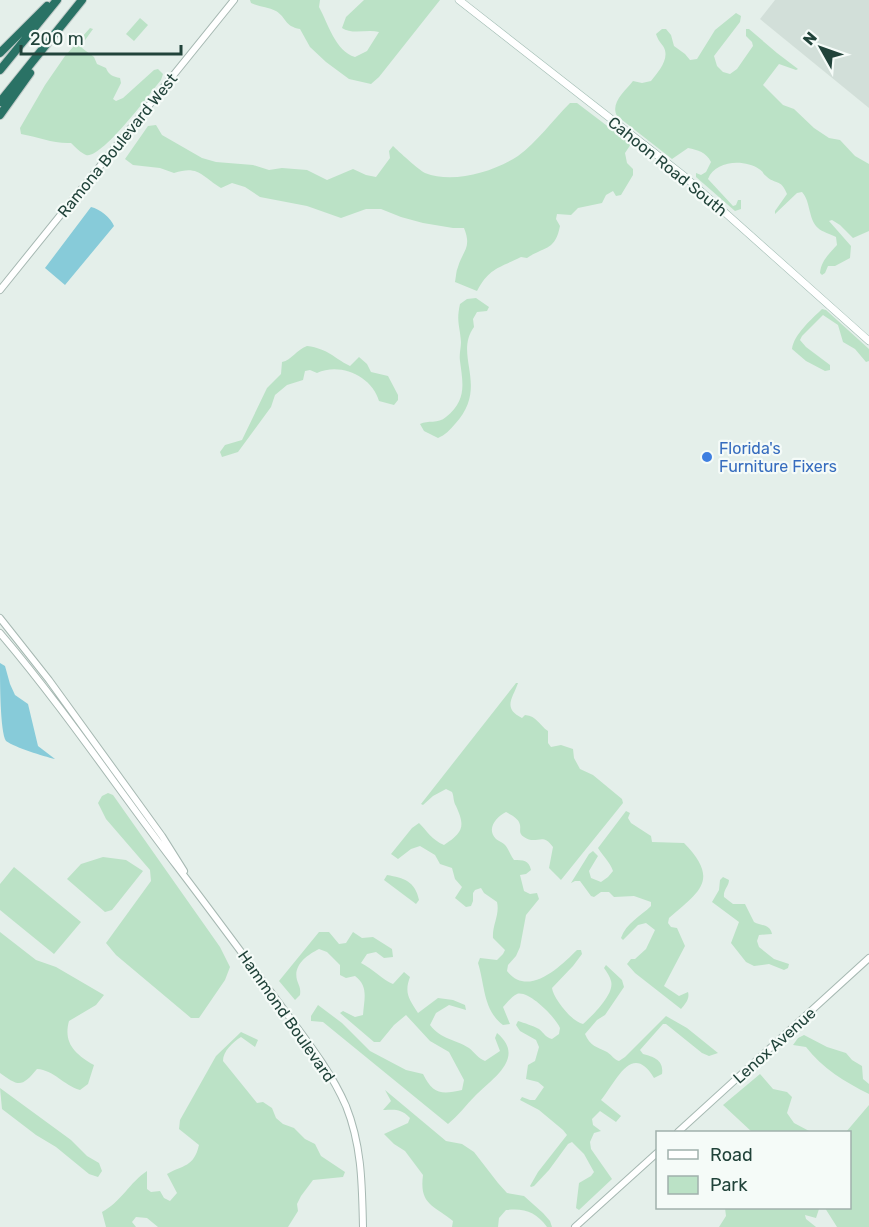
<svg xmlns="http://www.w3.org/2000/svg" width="869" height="1227" viewBox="0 0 869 1227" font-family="Rubik,sans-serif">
  <rect width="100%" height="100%" fill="#e4efea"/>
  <path fill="#d2dfd9" d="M775 0H869V108L760 19Z"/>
  <path fill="#bbe2c6" d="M250 0H320L319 7C328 23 335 51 355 57L367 51 379 32C367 29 352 35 342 28L346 17 364 0H440L379 77 371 84 349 79 326 62 310 47 300 29C284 26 287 18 276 11 268 7 259 7 251 3Z
    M736 13 741 16 740 22 714 56 717 66 723 72 730 74 737 69 753 46 752 42 746 36V29H749L777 53 798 69 796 70 779 64 763 85 783 105 794 109 814 128 829 138 840 140 855 156 869 164V231L853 238 840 225 832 220 829 221 851 246 850 258 835 266H828L825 273 822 275 820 273C821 261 829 254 837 245L836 237C831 234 822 232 818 228 808 219 811 202 802 192L797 193 775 214V211L787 194C781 178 775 185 766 176 761 172 765 173 759 169 745 159 715 160 708 179L733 206 736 205 738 200H741V209L735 211 696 177V173L701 175 706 172 711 162C706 152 698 150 688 148L672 159 617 116C610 103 625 91 633 81L642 83 651 81C658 72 671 58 663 46 660 42 658 40 656 34L662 29H666L671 35 674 46 685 54 690 60 697 59 715 30Z
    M140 18 148 25 134 41 126 34Z
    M90 28 93 29 83 43 82 48 94 57 97 64 106 68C108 74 113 77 120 78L121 83 113 99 116 101 123 98 154 70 158 69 163 74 161 80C151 92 101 160 86 155 81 153 75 147 71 143 54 144 38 137 21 134L20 128 45 85 65 56Z
    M570 103H577L631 144 625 153 627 163 633 169V175L621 195 616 196 613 191 606 195 602 203 578 208 571 215 557 214 556 219 560 226C555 251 545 246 527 258L521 257C499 268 489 268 477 291L455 282C456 277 456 271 458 267 463 250 472 248 464 228H453L423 223 401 217 381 209H366L341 218 307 206 260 197 245 187 232 183 221 188C201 176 199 165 174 173L160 168 133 165 125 159 148 126 156 125 162 135 202 158 216 162 253 165 269 170 282 168 307 170 327 180 353 169 366 175 376 177 390 158 389 151 393 146C398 151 419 170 425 173 453 184 493 172 518 156 537 142 553 120 570 103Z
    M476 298 489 307 487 311 477 312 473 319 474 327C453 356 490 386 455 424 450 430 445 435 438 438L424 431 420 424C428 420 438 424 446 417 467 400 463 384 460 361 459 354 461 348 461 342 460 326 456 322 460 304L467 299Z
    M822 309 826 310 869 349V361L866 362 855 349 843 342 838 325 823 315 802 336 800 340 806 347 830 365V370L825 371 806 361 792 349C794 334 812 319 822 309Z
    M307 346C329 349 332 357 350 366L359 357 367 364 371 372 388 376 398 395V400L394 405 379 401C372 376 340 362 317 373L310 370 305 371 303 380 287 385 275 395 271 407 238 452 222 457 220 452 225 445 242 440 267 388 281 374 282 362C292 360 296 350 307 346Z
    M516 683H518C513 698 502 708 522 718L525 715C537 716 539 725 548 731V743L551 747 561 745 573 749 574 758 580 769 593 775 622 799 623 803 561 880 549 868 553 847C542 831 537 846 524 837 518 833 521 830 520 825 519 818 511 815 506 812 496 817 486 829 496 839 498 841 502 842 504 844 508 847 510 855 514 860 523 860 529 860 531 870L526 874 520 875 524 891 530 894 537 893 539 899 526 915 520 947 516 956 508 965 507 971C528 998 560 967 577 950H581L582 954 573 966 552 988C553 998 572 1022 583 1024 592 1016 615 994 611 981 610 977 607 972 604 968L606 965 622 980 624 987 605 1015 597 1020 585 1034C590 1046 597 1047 607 1052 613 1056 613 1059 619 1061L625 1057 666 1016 687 1028 718 1053 709 1056 702 1053 666 1024H663L640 1050 643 1054C654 1057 664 1060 662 1074L654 1078C632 1041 616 1082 601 1100L621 1116 616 1122 600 1111 592 1119 593 1125 601 1131 594 1133 590 1142 591 1149 612 1179 579 1210 576 1208 579 1183 591 1176 594 1172 584 1154 572 1142 568 1144 549 1170 534 1186 531 1187 530 1186 538 1172 567 1135 563 1130 539 1110 520 1100 522 1097 530 1100H535L544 1087 538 1082 526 1079 528 1065 535 1061 539 1047 536 1040 520 1031 516 1025 518 1021C524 1023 534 1026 539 1029 545 1034 545 1037 552 1039L559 1034 560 1028C556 1018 529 990 517 994 512 996 507 1003 503 1007L510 1024 503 1025C483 1010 485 985 478 963L480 958 497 960 503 954 505 950 493 938C492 925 500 915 497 902L484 893 481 888 475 890 473 893V901L471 906 466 907 455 898 462 887 455 879 452 868 440 864 435 855 420 846 411 849 398 859 391 854 412 828 419 823C427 831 432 840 444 845 464 832 465 826 456 806 453 801 454 796 452 792L446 789 433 796 423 805 421 804Z
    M108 793 113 795 220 947 230 967 225 980 199 1018H191L116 955 106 943 151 881 150 870 106 819 98 803 102 796Z
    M626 811 630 813 628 818 631 823 651 836 652 842 684 843C720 880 700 891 669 918L668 923 671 927 677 928 685 946 664 986 679 996 688 992C690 999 685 1004 681 1009L635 973 627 964 631 959H635L646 949 655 930 646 923 638 925 623 940 621 938C626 923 641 916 651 906V902L634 896 614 897 609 892H601L594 897 591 896 580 881H575L571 883 589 854 593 851 598 856 589 871 591 878 601 882 608 877 613 871C610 862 603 856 598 848Z
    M103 857 126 860 143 871 112 910 105 912 67 879 81 864Z
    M14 867 81 922 54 954 0 910V884Z
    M387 875C404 878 415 881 419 900L416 904 384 880Z
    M723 877 729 880C729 886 723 890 724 897L733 904H745L754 922C761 926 770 924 772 934L759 935 757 941 759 947 774 959 789 964 788 968 784 970 769 964 754 966 746 962 731 943 739 922 712 902 719 890 720 880Z
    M0 932 36 960 56 967 104 995 96 1005 69 1021C63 1043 75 1054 94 1065L88 1084 80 1090C63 1085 54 1070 37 1069 22 1087 19 1087 0 1073Z
    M319 932H329L339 944 346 943 353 932 362 938 373 937 392 949 393 957 384 958 376 952 367 954 361 963C373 969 383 980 393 984L404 972 410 977C404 993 409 999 418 1013L438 998 453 1000 465 1005 466 1010 449 1005 436 1013 430 1025C442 1040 455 1039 469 1048 475 1053 478 1058 485 1061L500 1051 495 1038 497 1033C527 1058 491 1079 475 1096 466 1105 458 1116 448 1124L323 1022 311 1021V1016L318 1005 342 1023 370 1051 406 1070 423 1074C433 1094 441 1095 462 1090L464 1080 449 1052 430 1041 406 1015 394 1025 380 1042H374L340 1013 343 1011 355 1017 363 1015C364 1000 369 986 355 976L346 978 340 975V965L327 952 319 949C307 955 293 965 297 980 299 986 301 988 300 995L295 1000 279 981Z
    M241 1032 258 1040 255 1047 241 1037C233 1042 223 1051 223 1061L257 1103 263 1102 272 1108 276 1118 283 1124 294 1128 305 1139 315 1144 321 1156 345 1172 343 1177 313 1180 301 1196 297 1204 298 1211 288 1227H158L147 1218 136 1217 132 1222 136 1227H106L102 1212C121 1202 130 1182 147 1171V1189L151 1192 160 1191 164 1198 170 1201 177 1193 167 1174C183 1165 194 1167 199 1145L179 1129 180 1120 216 1056Z
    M804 1035 827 1047 846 1053 852 1060 862 1066 863 1079 869 1084V1094C845 1082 822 1068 806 1047L793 1045 798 1038Z
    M760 1074 773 1089 787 1092 792 1097 787 1113 794 1123 811 1132H752L723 1105Z
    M0 1088 71 1140 87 1156 99 1163 102 1171 98 1177 89 1174 56 1147 36 1135 2 1109Z
    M385 1090 446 1141 462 1144 474 1152 498 1183 507 1193 524 1196 543 1213 550 1221 552 1227H547C536 1212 525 1208 506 1210L499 1218 498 1227H452L453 1221C434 1205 419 1205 423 1175L405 1151 394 1144 384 1134 408 1123 410 1118C400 1108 395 1110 383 1110L391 1101Z
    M869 1105V1227H837L825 1208 819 1209 816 1218 805 1215 806 1219 816 1227H719L726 1216 725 1208H850V1132H846Z"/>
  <path fill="#87cbd9" d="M91 207C100 209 111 218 114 226L65 285 45 268Z
    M0 663 5 666 10 684 15 695 28 704 38 746 55 759C43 756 16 748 6 741 0 732 0 679 0 663Z"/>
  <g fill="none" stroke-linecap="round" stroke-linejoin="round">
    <defs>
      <path id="tertiary" d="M0 290 234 0
        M0 618 49 680 162 836 184 871
        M0 633C63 707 117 788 176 865 211 911 245 957 279 1003 303 1036 330 1069 346 1106 362 1146 362 1185 363 1227
        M678 1132 869 958
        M575 1227 658 1152"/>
      <path id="secondary" d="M459 0 684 176 869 341"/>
      <path id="motorway" d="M0 53 47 6
        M0 70 57 0
        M0 102 82 0
        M0 115 30 73"/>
    </defs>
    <use href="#tertiary" stroke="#a6b8b2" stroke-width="8"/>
    <use href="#secondary" stroke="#a1bcb3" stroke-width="8"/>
    <use href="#motorway" stroke="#c1cac8" stroke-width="10"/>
    <use href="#tertiary" stroke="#fff" stroke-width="6"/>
    <use href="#secondary" stroke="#fff" stroke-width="7"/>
    <use href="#motorway" stroke="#2a7265" stroke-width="8"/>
  </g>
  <circle fill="#3f7fe0" stroke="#f5fbf8" stroke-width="2" cx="707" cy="457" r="6"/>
  <g text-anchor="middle" stroke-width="4.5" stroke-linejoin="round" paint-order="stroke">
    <g font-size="16" fill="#21433a" stroke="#f5fbf8">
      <text transform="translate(117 145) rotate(-51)" y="6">Ramona Boulevard West</text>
      <text transform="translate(668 166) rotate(39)" y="6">Cahoon Road South</text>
      <text transform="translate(287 1016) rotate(55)" y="6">Hammond Boulevard</text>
      <text transform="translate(774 1045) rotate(-42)" y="6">Lenox Avenue</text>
    </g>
    <g font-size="16" fill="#366cbe" stroke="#f5fbf8" text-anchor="start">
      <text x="719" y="454">Florida's<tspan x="719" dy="18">Furniture Fixers</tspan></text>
    </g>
  </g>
  <rect x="656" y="1131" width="195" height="78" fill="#f5fbf8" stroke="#a0b1ac" stroke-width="1.5"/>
  <rect x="668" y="1150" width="30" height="9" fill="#ffffff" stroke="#a0b1ac" stroke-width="1.5"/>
  <text x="710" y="1161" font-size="18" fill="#21433a">Road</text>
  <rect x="668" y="1176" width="30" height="18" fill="#bbe2c6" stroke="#a0b1ac" stroke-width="1.5"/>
  <text x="710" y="1191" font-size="18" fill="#21433a">Park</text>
  <g transform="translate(821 48) rotate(310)" stroke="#f5fbf8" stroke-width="4.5" paint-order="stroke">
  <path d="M0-4.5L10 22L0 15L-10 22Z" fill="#21433a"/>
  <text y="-9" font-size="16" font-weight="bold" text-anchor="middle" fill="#21433a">N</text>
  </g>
  <path d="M21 45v9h160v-9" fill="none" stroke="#21433a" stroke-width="3"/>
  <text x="30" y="45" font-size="18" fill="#21433a" stroke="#f5fbf8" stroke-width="4.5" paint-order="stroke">200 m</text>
</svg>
